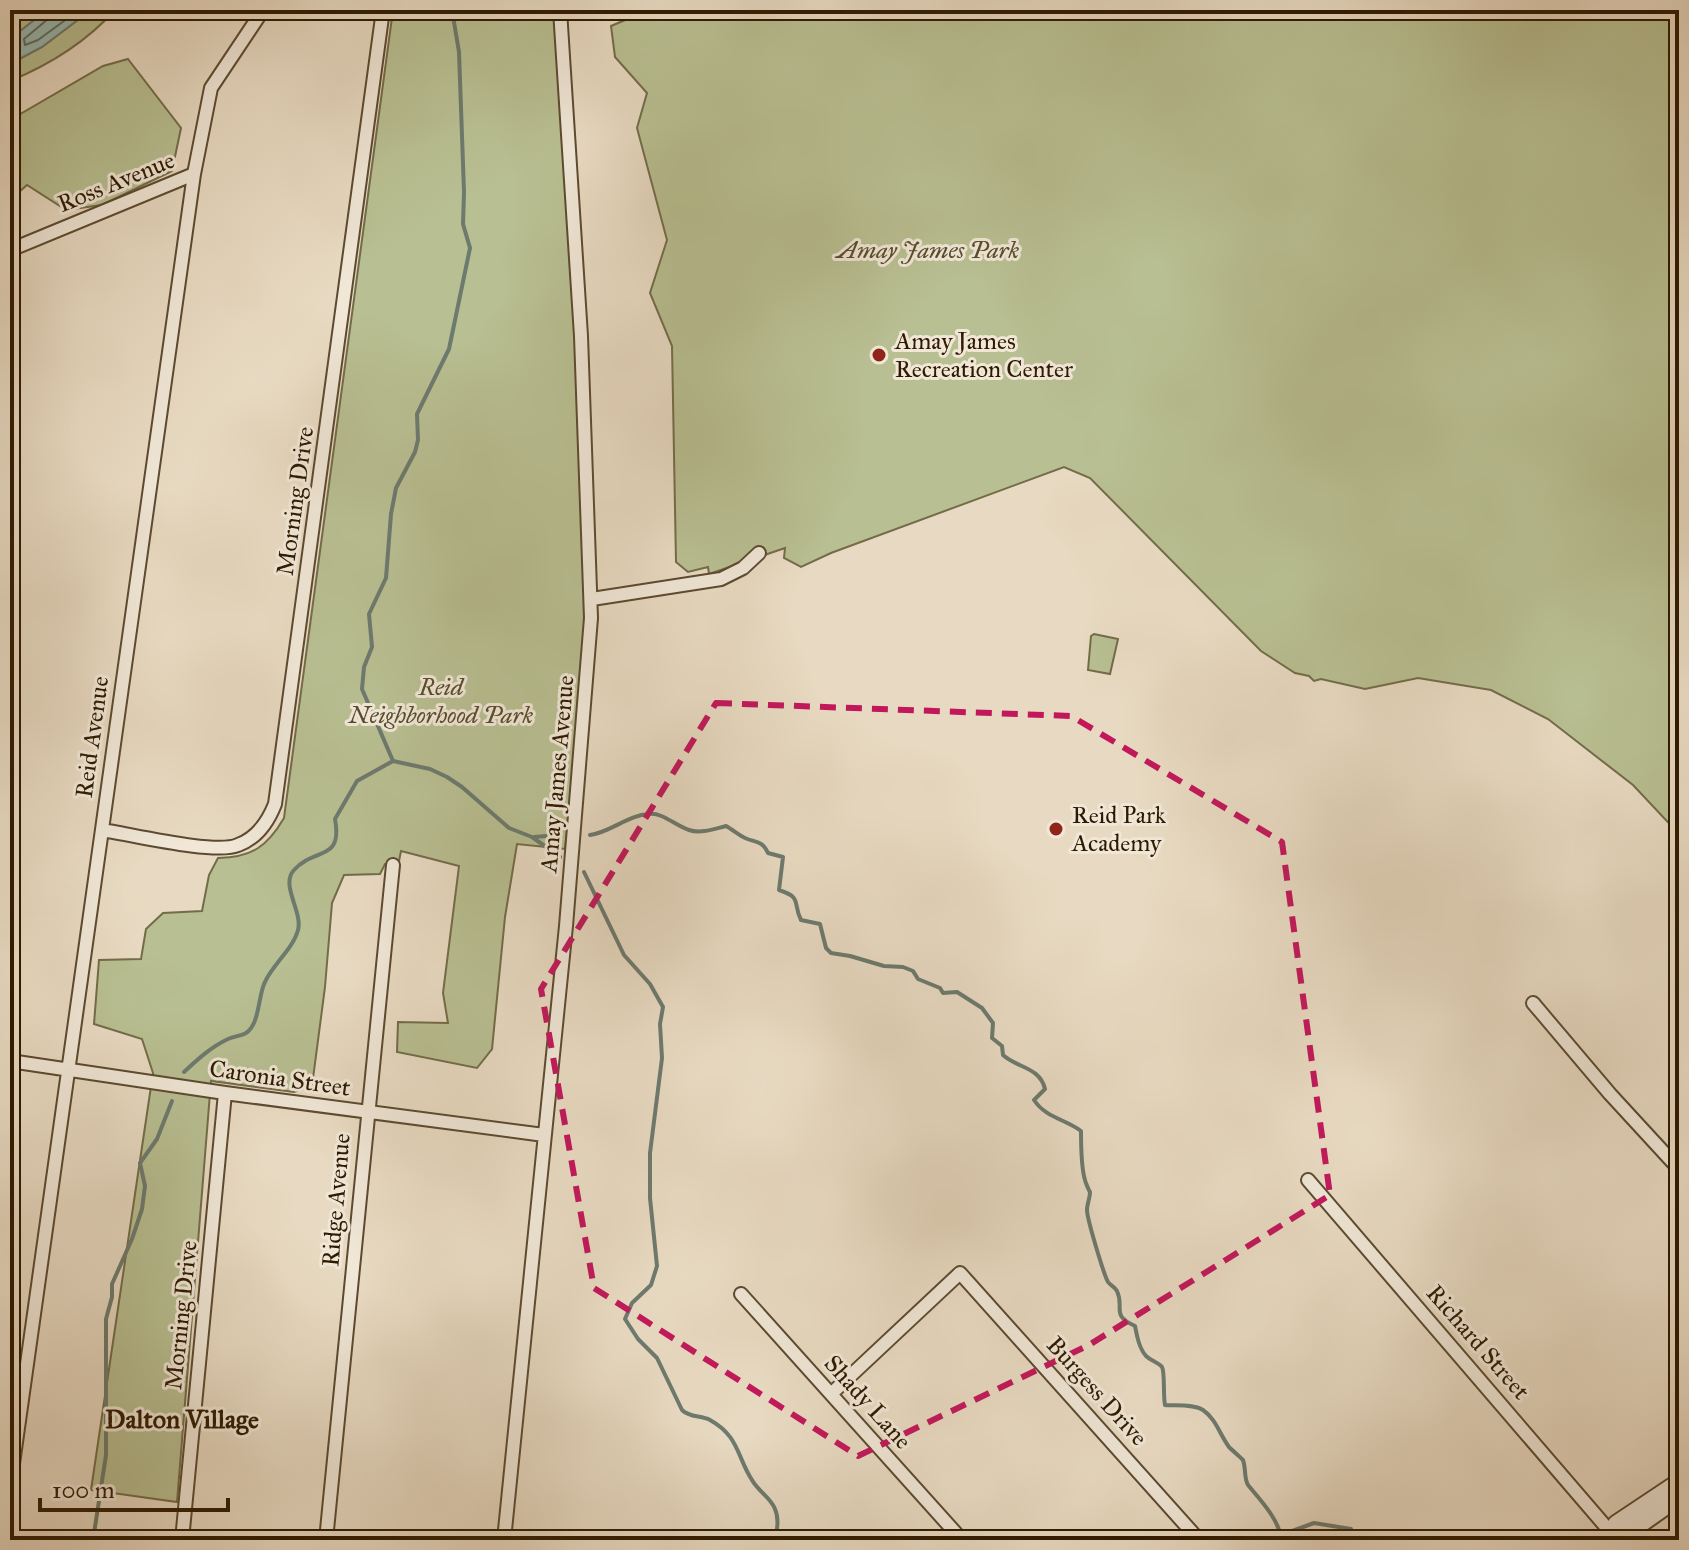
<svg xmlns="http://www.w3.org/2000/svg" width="1689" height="1550" viewBox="0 0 1689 1550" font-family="'IM FELL Great Primer',serif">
  <rect width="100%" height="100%" fill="#e8dac2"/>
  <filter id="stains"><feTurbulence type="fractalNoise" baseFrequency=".0025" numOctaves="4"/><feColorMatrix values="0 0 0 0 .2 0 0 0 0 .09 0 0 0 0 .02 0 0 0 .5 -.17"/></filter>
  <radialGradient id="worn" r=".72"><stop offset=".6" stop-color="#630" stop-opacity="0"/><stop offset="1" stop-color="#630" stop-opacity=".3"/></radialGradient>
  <path fill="#b8bf92" stroke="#736c49" stroke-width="2" d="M10 10H47L10 39Z
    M91 10H115C87 41 49 65 10 81V64L42 47Z
    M393 10H555L575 337 587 584 581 699 565 849 517 844 505 917 492 1049 477 1068 397 1052 398 1022 448 1023 443 993 459 866 401 851 398 866 385 864 380 874 344 875 332 903 325 987 312 1086 294 1092 211 1081 177 1502 91 1490 153 1073 142 1039 94 1024 99 960 141 959 146 929 163 913 202 911 209 875 218 858C252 857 267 847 284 818Z
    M649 10H1679V834L1633 785 1548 719 1491 690 1418 678 1365 689 1321 679 1314 681 1309 676 1295 673 1261 651 1090 478 1064 467 831 553 801 567 784 558 785 548 709 574 708 567 688 572 676 562 672 346 650 293 667 240 637 128 647 93 615 57 611 26Z
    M128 59 181 128 172 171 102 205 66 210 27 185 10 200V120L103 66Z
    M1094 634 1118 639 1110 674 1088 670 1091 636Z"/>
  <path fill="#97bab7" stroke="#6d7a6e" stroke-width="2" d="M47 10H91L42 47 10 64V39Z"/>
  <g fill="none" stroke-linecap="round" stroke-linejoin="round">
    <path stroke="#626a5c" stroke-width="2" d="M51 10 48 19 24 39 25 45 38 40 79 10"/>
    <path stroke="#6d7a6e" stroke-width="4" d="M393 761 362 689 364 667 372 647 369 614 386 578 391 514 396 488 415 452 418 440 417 414 449 349 470 248 463 224 464 192 459 52 452 10
      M590 835C611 832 628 815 649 814 662 812 676 826 689 830 701 834 714 829 726 826 733 830 739 835 745 838 756 843 762 840 768 853L783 857 779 890C803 898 792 902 801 920L820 924 826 948 831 953 850 956 884 966 903 967 913 971 918 979 940 988 943 993 957 992 982 1008 993 1023 992 1038 1002 1046 1003 1055C1017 1068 1040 1067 1045 1089L1034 1100C1046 1118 1065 1119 1081 1131 1081 1145 1081 1167 1085 1180 1085 1181 1089 1191 1090 1192 1090 1198 1087 1204 1087 1210 1087 1219 1104 1275 1108 1282 1110 1285 1115 1287 1117 1291 1125 1308 1110 1315 1135 1326 1137 1336 1139 1348 1146 1356 1151 1361 1158 1362 1162 1367 1165 1372 1163 1395 1165 1405 1176 1406 1193 1404 1203 1410 1216 1419 1220 1435 1229 1447 1233 1451 1239 1456 1243 1460 1246 1468 1244 1479 1248 1485 1261 1501 1278 1518 1282 1540
      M534 837 560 835
      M584 872 624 955 650 984 663 1007 660 1024 662 1058 650 1153V1198L657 1266 651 1285 632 1303 625 1319 638 1339 657 1358 682 1410C690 1418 701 1415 710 1420 739 1436 737 1457 752 1480 758 1491 771 1498 775 1509 779 1518 777 1532 775 1540
      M184 1072C198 1059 211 1047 228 1039 234 1036 241 1036 246 1033 260 1024 258 995 265 982 273 964 293 949 298 930 303 912 280 885 294 870 314 847 343 862 335 819L357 781 393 761 430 769 447 777 462 787 509 828 532 837 560 857
      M1281 1535 1314 1523 1351 1529
      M93 1540 106 1455V1319L112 1297V1284L132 1239 142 1209 145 1186 140 1163 157 1139 172 1101"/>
    <defs>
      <path id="minor" d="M10 250 194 174
        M592 599 721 579 743 568 759 553
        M102 830C130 834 215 855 238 845 257 838 268 822 275 804L383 10
        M1533 1003 1610 1094 1679 1169
        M10 1061 225 1093 544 1135
        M1308 1180 1613 1535
        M741 1294 962 1540
        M831 1394 960 1273 1199 1540
        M10 1485 194 174 211 88 263 10
        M182 1540 225 1093
        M326 1540 393 865
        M504 1540 566 926 591 618 581 336 560 10"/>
      <path id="tertiary" d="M1613 1535H1625L1679 1497
        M1606 1540 1613 1535 1616 1524 1679 1482"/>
    </defs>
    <use href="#minor" stroke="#5c4a30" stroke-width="16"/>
    <use href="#tertiary" stroke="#5c4a30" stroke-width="20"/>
    <use href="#minor" stroke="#f0e7d7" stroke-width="12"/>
    <use href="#tertiary" stroke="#f0e7d7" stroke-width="16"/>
  </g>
  <path fill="none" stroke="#c2185b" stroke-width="6" stroke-dasharray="16 10" stroke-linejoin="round" d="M716 703 1071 716 1282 842 1330 1195 1089 1345 858 1456 594 1288 541 989Z"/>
  <g fill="#8f2418" stroke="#f0e7d7" stroke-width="3">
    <circle cx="879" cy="355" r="8"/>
    <circle cx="1056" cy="829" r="8"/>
  </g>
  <g text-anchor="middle" stroke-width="6" stroke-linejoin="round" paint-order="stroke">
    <g font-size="24" fill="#2e1a00" stroke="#f0e7d7">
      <text transform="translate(116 182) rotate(-22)" y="8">Ross Avenue</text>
      <text transform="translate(295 501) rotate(-82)" y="8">Morning Drive</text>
      <text transform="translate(92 737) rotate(-82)" y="8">Reid Avenue</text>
      <text transform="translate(557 774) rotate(-85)" y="8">Amay James Avenue</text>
      <text transform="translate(280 1078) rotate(8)" y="8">Caronia Street</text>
      <text transform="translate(336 1200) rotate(-85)" y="8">Ridge Avenue</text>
      <text transform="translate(181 1315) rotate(-84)" y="8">Morning Drive</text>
      <text transform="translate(1478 1342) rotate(49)" y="8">Richard Street</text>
      <text transform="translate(1097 1391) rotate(48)" y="8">Burgess Drive</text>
      <text transform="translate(868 1402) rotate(48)" y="8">Shady Lane</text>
    </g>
    <g font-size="24" font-style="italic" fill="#574c2c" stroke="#f0e7d7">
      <text x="928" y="258">Amay James Park</text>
      <text x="441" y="695">Reid<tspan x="441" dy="28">Neighborhood Park</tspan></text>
    </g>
    <g font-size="24" fill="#2e1a00" stroke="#f0e7d7" text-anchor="start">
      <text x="895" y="349">Amay James<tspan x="895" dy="28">Recreation Center</tspan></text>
      <text x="1072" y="823">Reid Park<tspan x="1072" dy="28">Academy</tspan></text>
    </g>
    <g font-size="26" font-weight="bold" fill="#2e1a00" stroke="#f0e7d7">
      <text x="182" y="1428">Dalton Village</text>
    </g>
  </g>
  <rect width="1689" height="1550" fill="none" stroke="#e8dac2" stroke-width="40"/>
  <rect x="12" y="12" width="1665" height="1526" fill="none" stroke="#2e1a00" stroke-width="4"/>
  <rect x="20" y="20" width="1649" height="1510" fill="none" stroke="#2e1a00" stroke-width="2"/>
  <path d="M40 1498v12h188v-12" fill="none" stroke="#2e1a00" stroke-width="4"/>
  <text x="52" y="1498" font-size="24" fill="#2e1a00" stroke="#f0e7d7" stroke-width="6" paint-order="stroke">100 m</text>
  <rect width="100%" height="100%" filter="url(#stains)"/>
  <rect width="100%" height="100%" fill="url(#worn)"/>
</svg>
